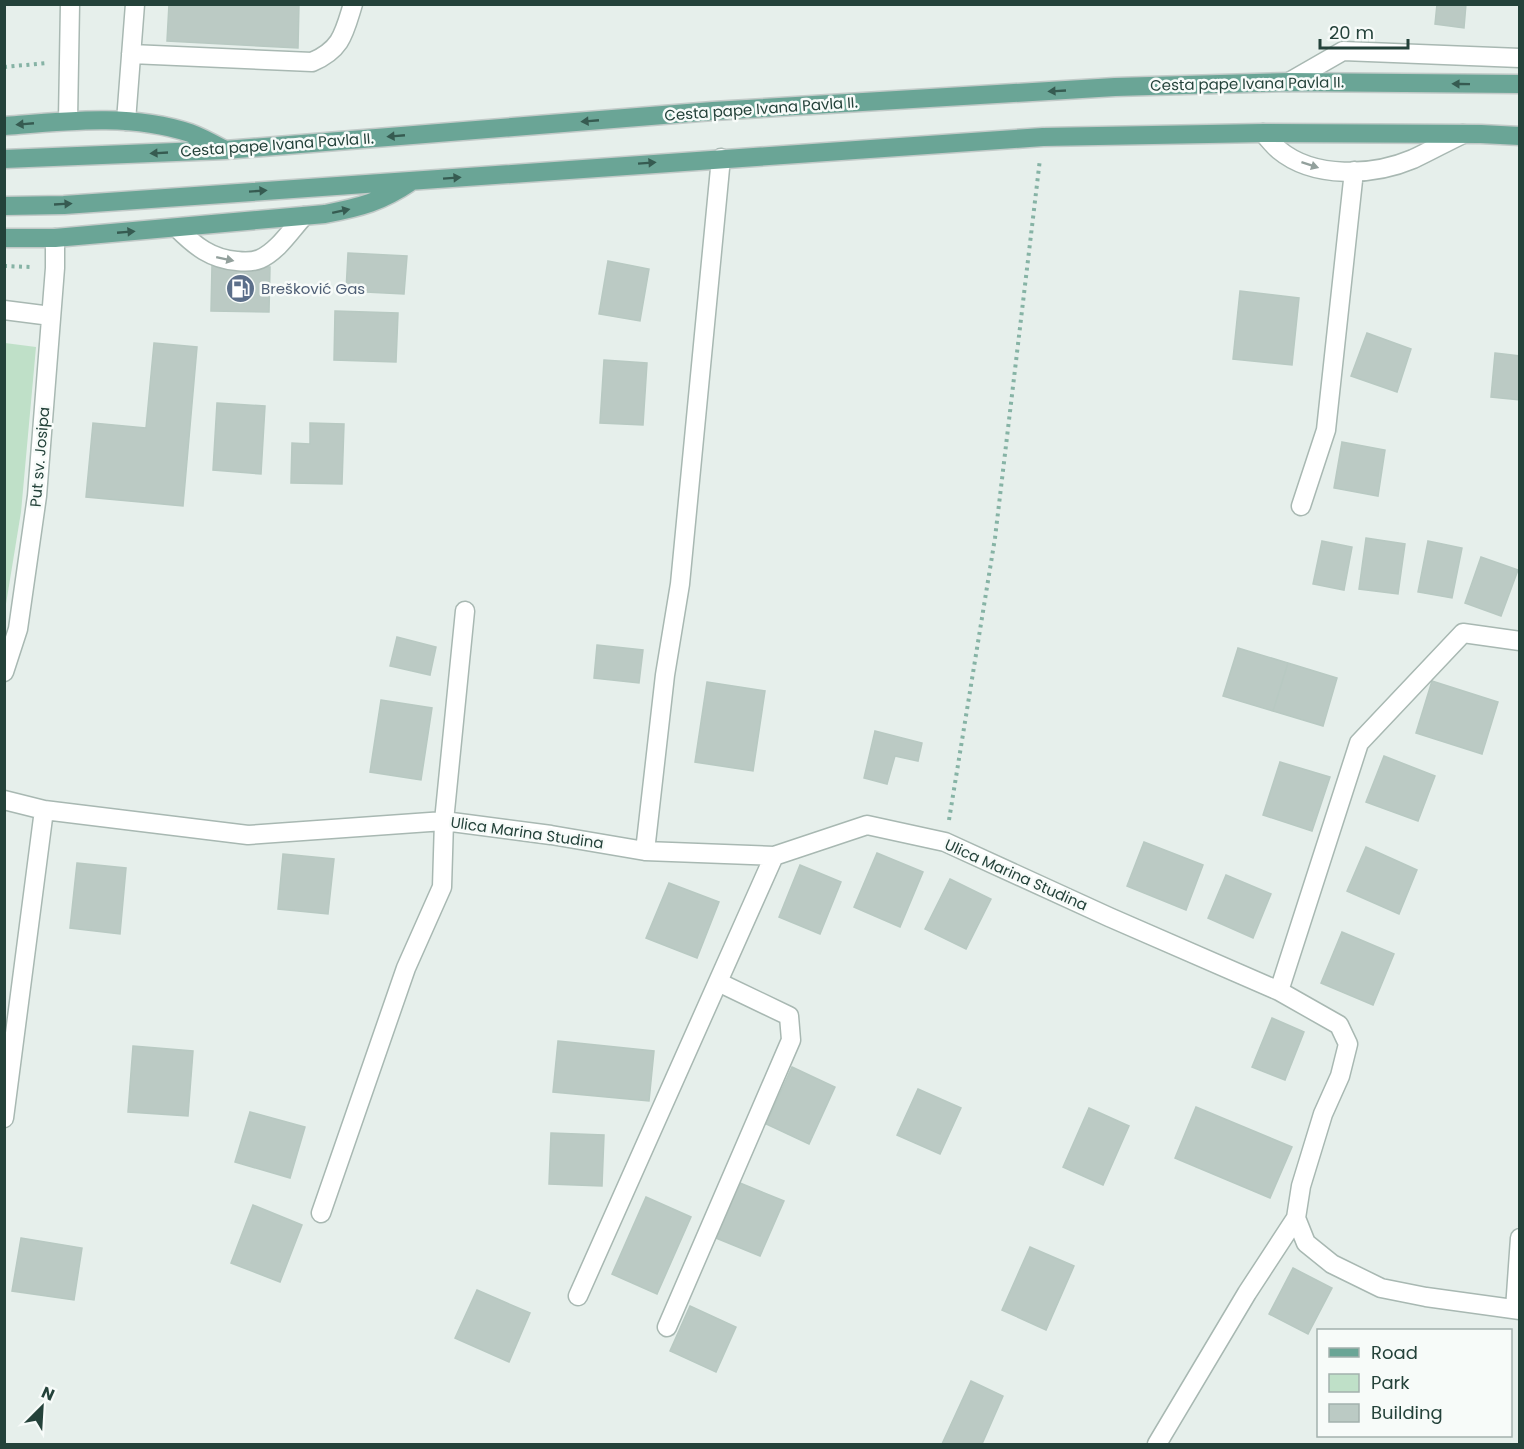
<svg xmlns="http://www.w3.org/2000/svg" width="1524" height="1449" viewBox="0 0 1524 1449" font-family="Poppins,sans-serif">
  <rect width="100%" height="100%" fill="#e6efeb"/>
  <path fill="#bfe0c8" d="M5 343 36 347 21 512 5 610Z"/>
  <path fill="#bbcac4" stroke="#b8c9c2" stroke-width="1.5" d="M169 4H299L298 48 167 41Z
    M1437 4H1466L1464 28 1435 24Z
    M348 253 407 256 404 294 346 291Z
    M608 261 649 269 640 321 599 314Z
    M212 265 270 267 269 312 211 311Z
    M1240 291 1299 298 1292 365 1233 359Z
    M335 311 398 313 396 362 334 360Z
    M1367 333 1411 349 1397 392 1351 376Z
    M154 343 197 347 183 506 86 497 93 423 146 428Z
    M1495 353 1520 356V400L1491 397Z
    M604 360 647 363 643 425 600 423Z
    M217 403 265 406 261 474 213 470Z
    M310 423 344 424 342 484 291 483 292 443 310 444Z
    M1342 442 1385 450 1378 496 1334 488Z
    M1366 538 1405 544 1398 594 1359 589Z
    M1322 541 1352 547 1344 590 1313 584Z
    M1428 541 1462 548 1452 598 1418 592Z
    M1481 557 1518 570 1501 616 1465 603Z
    M397 637 436 647 430 675 390 666Z
    M597 645 643 650 639 683 594 678Z
    M1238 648 1288 663 1273 711 1223 696Z
    M1288 663 1337 678 1323 726 1273 711Z
    M1432 681 1498 702 1482 754 1416 733Z
    M707 682 765 691 753 771 695 762Z
    M381 700 432 708 421 780 370 772Z
    M875 731 922 743 918 761 895 756 887 784 864 778Z
    M1384 756 1435 776 1418 821 1366 802Z
    M1280 762 1330 777 1312 831 1263 815Z
    M1144 842 1203 865 1186 910 1127 886Z
    M1366 847 1417 870 1399 914 1347 891Z
    M877 853 923 872 900 927 854 907Z
    M283 854 334 859 328 914 278 909Z
    M77 863 126 868 120 934 70 928Z
    M800 865 841 882 820 934 779 917Z
    M1226 875 1271 894 1253 938 1208 918Z
    M950 879 991 899 966 949 925 929Z
    M669 883 719 902 697 958 646 938Z
    M1342 932 1394 954 1373 1005 1321 983Z
    M1272 1018 1304 1032 1285 1080 1252 1067Z
    M558 1041 654 1051 649 1101 553 1092Z
    M133 1046 193 1051 188 1116 128 1112Z
    M792 1067 835 1087 809 1144 766 1124Z
    M918 1089 961 1108 940 1154 897 1135Z
    M1196 1107 1292 1147 1270 1198 1175 1158Z
    M1089 1108 1129 1126 1103 1185 1063 1167Z
    M250 1112 305 1127 290 1178 235 1162Z
    M551 1133 604 1135 602 1186 549 1184Z
    M740 1183 784 1201 760 1256 716 1238Z
    M646 1197 691 1217 657 1294 612 1274Z
    M253 1205 302 1225 280 1282 231 1263Z
    M21 1238 82 1248 74 1300 12 1291Z
    M1030 1247 1074 1266 1046 1330 1002 1310Z
    M1293 1268 1332 1288 1308 1334 1269 1314Z
    M477 1290 530 1313 509 1362 455 1338Z
    M690 1306 736 1327 716 1372 670 1351Z
    M971 1381 1003 1396 982 1444H942Z"/>
  <g fill="none" stroke-linecap="round" stroke-linejoin="round">
    <defs>
      <path id="minor" d="M131 54 312 62C342 49 344 33 353 4
        M1289 82 1343 51 1520 58
        M68 120 70 4
        M126 121 135 4
        M1263 133C1268 138 1273 145 1279 150 1314 179 1373 176 1413 159 1430 151 1446 142 1463 134
        M177 228C195 246 211 259 237 261 245 262 253 262 260 259 278 251 291 230 304 216
        M4 310 51 316
        M1301 506 1326 430 1354 171
        M4 672 18 629 37 496 55 268V238
        M4 800 44 810 248 835 444 821 551 835 645 851 774 856 867 825 945 842 1109 917 1279 991 1339 1025 1348 1044 1340 1076 1323 1114 1301 1186 1296 1218 1306 1243 1332 1264 1381 1288 1426 1297 1520 1310
        M645 851 665 675 680 584 721 158
        M1279 991 1359 743 1463 633 1520 641
        M4 1118 44 810
        M321 1213 406 968 442 887 444 821 465 611
        M578 1296 774 856
        M1515 1309 1520 1238
        M667 1327 791 1040 789 1016 718 982
        M1157 1444 1247 1293 1296 1218"/>
      <path id="major" d="M4 126C65 121 131 113 190 133 201 137 212 143 223 149
        M4 159 225 150 713 111 1115 87 1289 82 1520 84
        M4 206 64 205 1043 137 1263 133 1481 134 1520 136
        M4 238H55L325 214C361 207 381 202 412 181"/>
    </defs>
    <use href="#minor" stroke="#a8b8b2" stroke-width="21"/>
    <use href="#major" stroke="#c2cac8" stroke-width="21"/>
    <path stroke="#86b3a5" stroke-width="4" stroke-dasharray="3 4.5" stroke-linecap="butt" d="M4 67 47 63
      M4 266 31 267
      M949 820 995 538 1040 159"/>
    <use href="#minor" stroke="#fff" stroke-width="18"/>
    <use href="#major" stroke="#6aa596" stroke-width="18"/>
  </g>
  <defs><path id="oneway-solid" d="M-6-.8H1V-3.2L6.5 0L1 3.2V.8H-6Z" transform="scale(1.5)"/></defs>
  <g fill="#365b51">
    <use href="#oneway-solid" transform="translate(1461 84) rotate(-179)"/>
    <use href="#oneway-solid" transform="translate(1057 91) rotate(177)"/>
    <use href="#oneway-solid" transform="translate(590 121) rotate(175)"/>
    <use href="#oneway-solid" transform="translate(25 124) rotate(175)"/>
    <use href="#oneway-solid" transform="translate(396 136) rotate(175)"/>
    <use href="#oneway-solid" transform="translate(159 153) rotate(177)"/>
    <use href="#oneway-solid" transform="translate(647 163) rotate(-4)"/>
    <use href="#oneway-solid" transform="translate(452 178) rotate(-4)"/>
    <use href="#oneway-solid" transform="translate(258 191) rotate(-4)"/>
    <use href="#oneway-solid" transform="translate(63 204) rotate(-3)"/>
    <use href="#oneway-solid" transform="translate(341 211) rotate(-12)"/>
    <use href="#oneway-solid" transform="translate(126 232) rotate(-5)"/>
  </g>
  <g fill="#92a09c">
    <use href="#oneway-solid" transform="translate(1310 165) rotate(18)"/>
    <use href="#oneway-solid" transform="translate(225 259) rotate(12)"/>
  </g>
  <defs>
    <symbol id="fuel-disc" viewBox="-11 -11 22 22"><circle r="9.5" fill="#5c6f8a" stroke="#f7fbf9"/><path d="M-5.5-6h7V0h2V4h1.3V-2.5L3-4.5l.8-.8L6-3V5H2.5V1h-1V6h-7ZM-4.2-4.7v3.2H.2V-4.7Z" fill="#fff"/></symbol>
  </defs>
  <g fill-rule="evenodd">
    <use href="#fuel-disc" x="224" y="272" width="33" height="33"/>
  </g>
  <g text-anchor="middle" stroke-width="5" stroke-linejoin="round" paint-order="stroke">
    <g font-size="15" fill="#24423a" stroke="#f7fbf9">
      <text transform="translate(1247 84) rotate(-1)" y="5">Cesta pape Ivana Pavla II.</text>
      <text transform="translate(761 109) rotate(-4)" y="5">Cesta pape Ivana Pavla II.</text>
      <text transform="translate(277 145) rotate(-4)" y="5">Cesta pape Ivana Pavla II.</text>
      <text transform="translate(40 457) rotate(-85)" y="5">Put sv. Josipa</text>
      <text transform="translate(527 833) rotate(8)" y="5">Ulica Marina Studina</text>
      <text transform="translate(1016 875) rotate(24)" y="5">Ulica Marina Studina</text>
    </g>
    <g font-size="15" fill="#4e5e75" stroke="#f7fbf9" text-anchor="start">
      <text x="261" y="294">Brešković Gas</text>
    </g>
  </g>
  <rect width="1524" height="1449" fill="none" stroke="#24423a" stroke-width="12"/>
  <rect x="1317" y="1329" width="195" height="108" fill="#f7fbf9" stroke="#a3b1ad" stroke-width="1.5"/>
  <rect x="1329" y="1348" width="30" height="9" fill="#6aa596" stroke="#a3b1ad" stroke-width="1.5"/>
  <text x="1371" y="1359" font-size="18" fill="#24423a">Road</text>
  <rect x="1329" y="1374" width="30" height="18" fill="#bfe0c8" stroke="#a3b1ad" stroke-width="1.5"/>
  <text x="1371" y="1389" font-size="18" fill="#24423a">Park</text>
  <rect x="1329" y="1404" width="30" height="18" fill="#bbcac4" stroke="#a3b1ad" stroke-width="1.5"/>
  <text x="1371" y="1419" font-size="18" fill="#24423a">Building</text>
  <g transform="translate(42 1407) rotate(24)" stroke="#f7fbf9" stroke-width="4.5" paint-order="stroke">
  <path d="M0-4.5L10 22L0 15L-10 22Z" fill="#24423a"/>
  <text y="-9" font-size="16" font-weight="bold" text-anchor="middle" fill="#24423a">N</text>
  </g>
  <path d="M1320 39v9h88v-9" fill="none" stroke="#24423a" stroke-width="3"/>
  <text x="1329" y="39" font-size="18" fill="#24423a" stroke="#f7fbf9" stroke-width="4.5" paint-order="stroke">20 m</text>
</svg>
